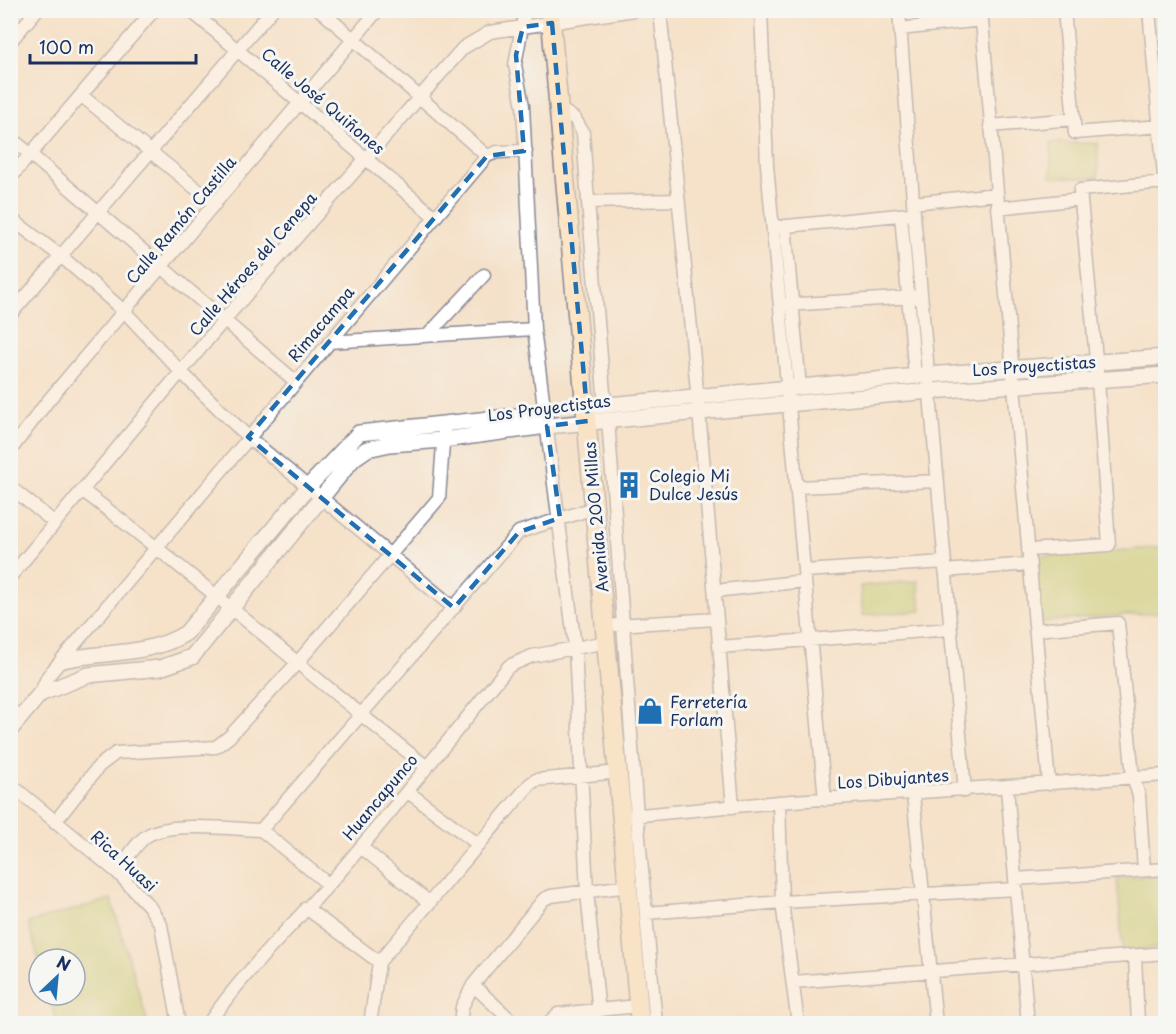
<svg xmlns="http://www.w3.org/2000/svg" width="1176" height="1034" viewBox="0 0 1176 1034" font-family="'Playpen Sans',sans-serif">
  <rect width="100%" height="100%" fill="#f6f6f2"/>
  <filter id="ink" filterUnits="userSpaceOnUse"><feTurbulence type="fractalNoise" baseFrequency=".0167" numOctaves="2"/><feDisplacementMap in="SourceGraphic" scale="12" xChannelSelector="R" yChannelSelector="G"/><feConvolveMatrix kernelMatrix="1 2 1 2 8 2 1 2 1" color-interpolation-filters="sRGB"/></filter>
  <filter id="wash" filterUnits="userSpaceOnUse"><feTurbulence type="fractalNoise" baseFrequency=".008" numOctaves="4" result="noise"/><feDisplacementMap in="SourceGraphic" scale="24" xChannelSelector="R" yChannelSelector="G"/><feGaussianBlur stdDeviation="1.35" result="paint"/><feColorMatrix in="noise" values="0 0 0 0 0 0 0 0 0 0 0 0 0 0 0 0 0 1.4 0 .05"/><feComposite in="paint" operator="in"/></filter>
  <g filter="url(#wash)">
    <rect width="100%" height="100%" fill="#f5e1c9"/>
    <path fill="#bccd6f" stroke="#6c7e66" stroke-width="1.5" d="M1051 143H1098V178L1051 177Z
      M1165 547V612L1040 622 1034 557Z
      M918 581 921 611 863 615 860 586Z
      M1165 875V947L1123 953 1117 878Z
      M111 899 148 1023H57L49 995H75V959L39 961 28 923Z"/>
  </g>
  <g filter="url(#ink)">
    <g fill="none" stroke-linecap="round" stroke-linejoin="round">
      <defs>
        <path id="minor" d="M190 10 435 217
          M320 10 487 156
          M525 10 515 65 523 106 534 329 575 647 587 892 600 1024
          M660 10 699 411 733 807
          M761 10 767 165 825 800
          M899 10 914 214 965 791
          M981 10 1049 784
          M1064 10 1075 133 1160 126
          M1149 10 1165 187
          M900 29 982 20
          M10 42 37 10
          M82 96 215 204
          M560 109 575 119 583 133 588 202 677 200
          M990 126 1074 119
          M10 137 295 381
          M10 178 154 10
          M588 202 605 405
          M913 203 996 194
          M997 208 1081 199
          M901 215 915 376
          M10 218 62 257 125 312 182 373 248 437 454 608
          M785 226 800 387
          M777 227 909 214
          M785 305 914 297
          M10 315 272 10
          M428 335 484 275
          M329 342 534 329
          M608 419 637 816 656 1024
          M10 451 47 402 378 10
          M10 487 55 523
          M797 487 938 481
          M83 491C201 579 311 677 427 767
          M1028 550 1109 545 1098 380 1080 190 1165 182
          M804 571 945 562
          M945 571 1029 564
          M10 577 224 320 463 48 490 32 634 10
          M715 591 805 581
          M616 625 717 619
          M1035 630 1118 623 1133 777 1139 796 1144 870
          M719 647 950 629
          M40 694 48 676 487 156 497 152 526 151
          M10 709 21 718
          M10 784 117 872 149 906 161 925 179 1024
          M1007 788 1028 1024
          M408 792 479 845
          M913 794 936 1024
          M779 802 782 902 798 1024
          M630 816 779 802 1166 775
          M55 822 99 766 116 753 216 747 229 737 298 662 439 498 444 431
          M261 830 328 884
          M361 847 430 903
          M117 872C126 861 137 840 150 834 174 822 234 829 261 830L519 532 594 508
          M1015 879 1166 869
          M306 908 379 962
          M646 913 782 902 1016 889
          M1135 956 1138 1024
          M793 982 1166 953
          M473 985 515 1024
          M208 1024C244 972 289 929 331 882 392 812 450 738 509 666L532 656 607 642
          M370 1024 379 962 530 784 536 780 619 772
          M460 1024 462 1007 473 985 544 899 551 896 628 886
          M547 1024 558 1014 638 1006"/>
        <path id="tertiary" d="M587 407 928 375 1166 357
          M63 660C104 651 150 656 186 633L309 486 359 433 545 413
          M10 730 40 694 88 675 160 668 192 657 344 470 354 458 367 449 390 444 443 440 547 426 930 391 1166 375"/>
        <path id="secondary" d="M550 10 640 1024"/>
      </defs>
      <use href="#minor" stroke="#888894" stroke-width="15"/>
      <use href="#tertiary" stroke="#888894" stroke-width="18"/>
      <use href="#secondary" stroke="#888894" stroke-width="21"/>
      <use href="#minor" stroke="#fff" stroke-width="12"/>
      <use href="#tertiary" stroke="#fff" stroke-width="15"/>
      <use href="#secondary" stroke="#fde5c5" stroke-width="18"/>
    </g>
  </g>
  <path d="M0 0H1176V1034H0ZM552 23 588 421 547 426 560 518 519 532 454 608 248 437 487 156 524 151 516 55 523 27Z" fill="#f5e1c9" fill-opacity=".55" fill-rule="evenodd"/>
  <path fill="none" stroke="#1f6fb2" stroke-width="4.5" stroke-dasharray="12 8" stroke-linejoin="round" d="M552 23 588 421 547 426 560 518 519 532 454 608 248 437 487 156 524 151 516 55 523 27Z"/>
  <defs>
    <symbol id="building-bare" viewBox="-9 -9 18 18"><path d="M-4-6H4V6H1V3H-1V6H-4ZM-2.5-4.3h1.7v1.8h-1.7ZM.8-4.3h1.7v1.8H.8ZM-2.5-1h1.7V.8h-1.7ZM.8-1h1.7V.8H.8Z" fill="#1f6fb2" stroke="#f6f6f2" stroke-width="2.5" paint-order="stroke"/></symbol>
    <symbol id="shop-bare" viewBox="-9 -9 18 18"><path d="M-5-2.5h2.3a2.7 3.5 0 0 1 5.4 0H5L5.5 6h-11ZM-1.5-2.5h3a1.5 2.3 0 0 0-3 0Z" fill="#1f6fb2" stroke="#f6f6f2" stroke-width="2.5" paint-order="stroke"/></symbol>
  </defs>
  <g fill-rule="evenodd">
    <use href="#building-bare" x="610" y="466" width="38" height="38"/>
    <use href="#shop-bare" x="631" y="692" width="38" height="38"/>
  </g>
  <g text-anchor="middle" stroke-width="6" stroke-linejoin="round" paint-order="stroke">
    <g font-size="16" fill="#1b2f5e" stroke="#f6f6f2">
      <text transform="translate(323 101) rotate(40)" y="6">Calle José Quiñones</text>
      <text transform="translate(181 220) rotate(-50)" y="6">Calle Ramón Castilla</text>
      <text transform="translate(253 264) rotate(-49)" y="6">Calle Héroes del Cenepa</text>
      <text transform="translate(321 324) rotate(-50)" y="6">Rimacampa</text>
      <text transform="translate(1034 366) rotate(-4)" y="6">Los Proyectistas</text>
      <text transform="translate(549 408) rotate(-7)" y="6">Los Proyectistas</text>
      <text transform="translate(596 517) rotate(-95)" y="6">Avenida 200 Millas</text>
      <text transform="translate(893 779) rotate(-4)" y="6">Los Dibujantes</text>
      <text transform="translate(380 797) rotate(-50)" y="6">Huancapunco</text>
      <text transform="translate(124 861) rotate(42)" y="6">Rica Huasi</text>
    </g>
    <g font-size="16" fill="#1b2f5e" stroke="#f6f6f2" text-anchor="start">
      <text x="649" y="482">Colegio Mi<tspan x="649" dy="18">Dulce Jesús</tspan></text>
      <text x="670" y="708">Ferretería<tspan x="670" dy="18">Forlam</tspan></text>
    </g>
  </g>
  <rect width="1176" height="1034" fill="none" stroke="#f6f6f2" stroke-width="36"/>
  <g transform="translate(57 977) rotate(26)"><circle r="28" fill="#f6f6f2" stroke="#9ea6b7" stroke-width="1.5"/>
  <path d="M0-4.5L10 22L0 15L-10 22Z" fill="#1f6fb2"/>
  <text y="-9" font-size="16" font-weight="bold" text-anchor="middle" fill="#1b2f5e">N</text>
  </g>
  <path d="M30 54v9h166v-9" fill="none" stroke="#1b2f5e" stroke-width="3"/>
  <text x="39" y="54" font-size="18" fill="#1b2f5e" stroke="#f6f6f2" stroke-width="4.5" paint-order="stroke">100 m</text>
</svg>
